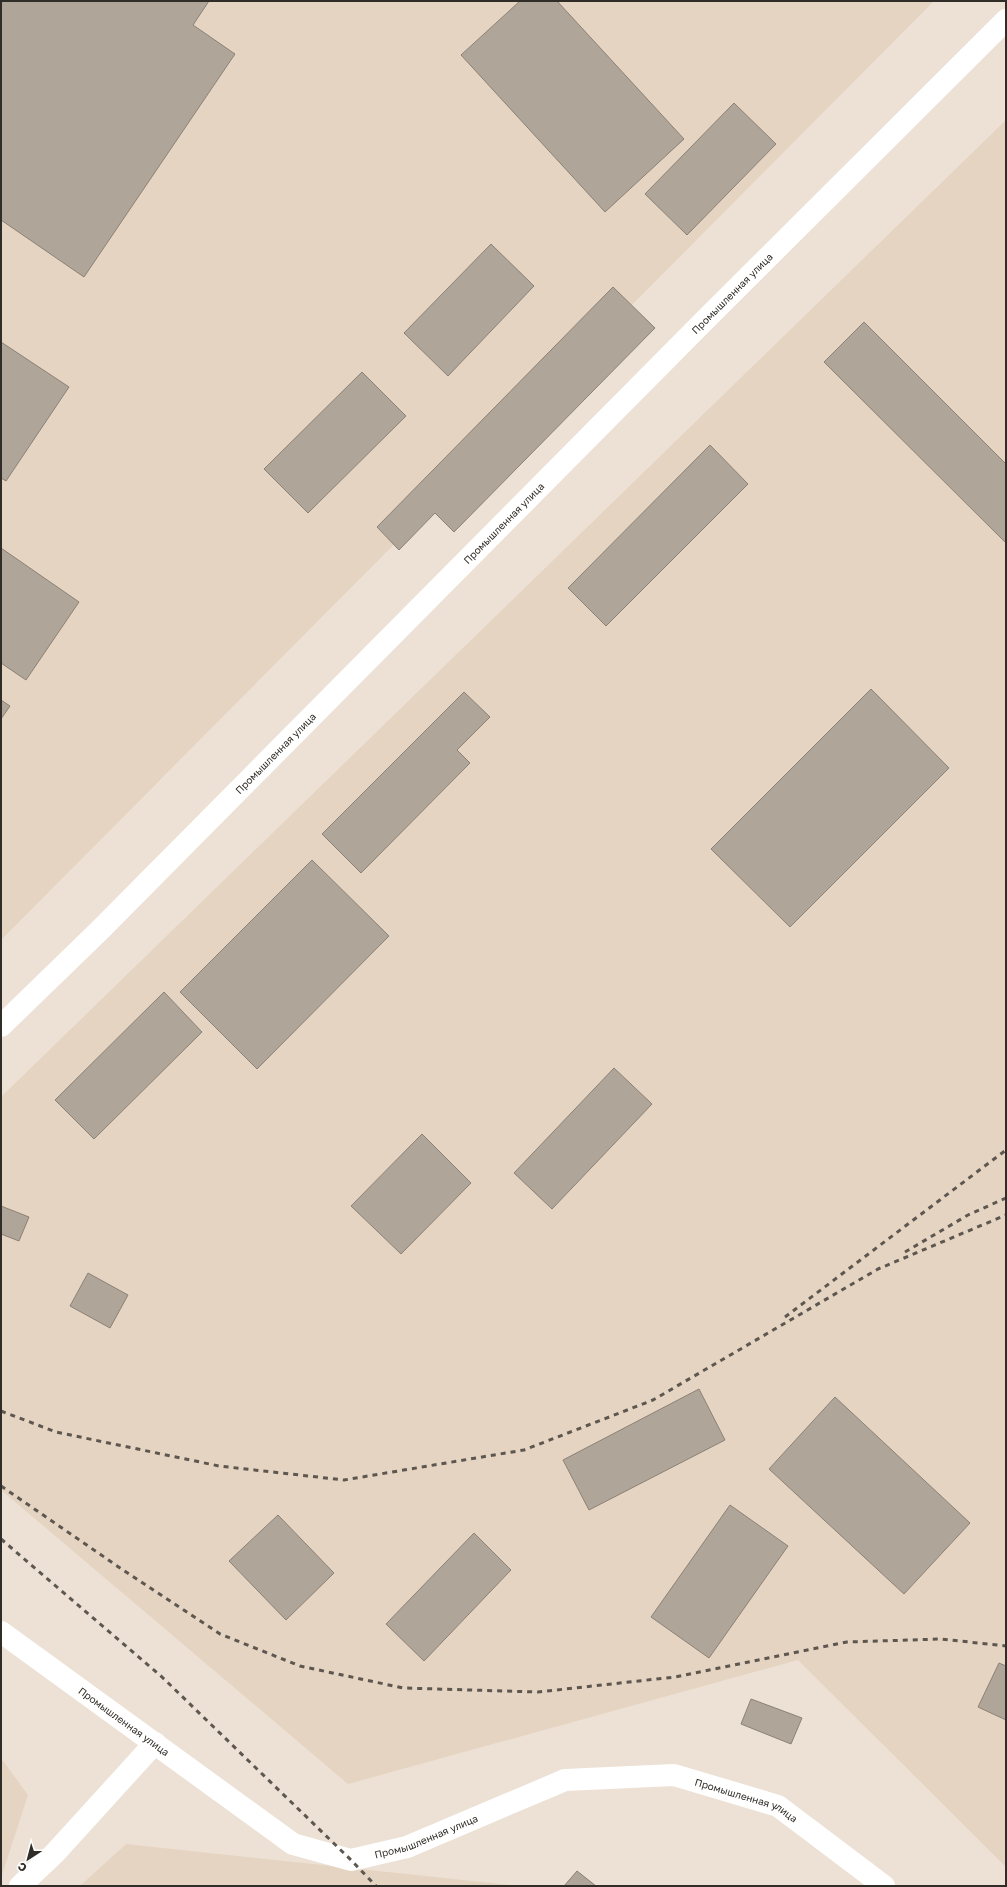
<svg xmlns="http://www.w3.org/2000/svg" width="1007" height="1887" viewBox="0 0 1007 1887" font-family="'Golos Text',sans-serif">
  <rect width="100%" height="100%" fill="#ece1d4"/>
  <path fill="#e5d4c2" d="M1 1H934L1 940Z
    M1006 120V1867L798 1660 348 1784 1 1490V1097Z
    M1 1758 28 1795 1 1878Z
    M126 1844 519 1886H80Z"/>
  <path fill="#b0a599" stroke="#8c8176" d="M1 1H209L193 25 235 54 84 277 1 220Z
    M520 1H557L684 139 605 212 461 55Z
    M734 103 776 144 687 235 645 194Z
    M491 244 534 286 448 376 404 333Z
    M613 287 655 328 454 532 435 513 399 550 377 527Z
    M864 322 1006 464V543L824 362Z
    M1 342 69 387 6 481 1 478Z
    M362 372 406 416 308 513 264 469Z
    M710 445 748 484 606 626 568 588Z
    M1 548 79 602 26 680 1 663Z
    M871 689 949 768 790 927 711 849Z
    M464 692 490 717 457 750 470 763 361 873 322 834Z
    M1 700 10 706 1 719Z
    M312 860 389 936 257 1069 180 992Z
    M164 992 202 1032 94 1139 55 1100Z
    M614 1068 652 1104 552 1209 514 1173Z
    M422 1134 471 1183 401 1254 351 1206Z
    M1 1206 29 1217 19 1241 1 1234Z
    M88 1273 128 1295 110 1328 70 1306Z
    M699 1389 725 1440 589 1510 563 1460Z
    M835 1397 970 1523 904 1594 769 1469Z
    M730 1505 788 1546 709 1658 651 1617Z
    M278 1515 334 1573 286 1620 229 1561Z
    M474 1533 511 1570 424 1661 386 1624Z
    M999 1663 1006 1666V1720L978 1707Z
    M751 1699 802 1718 791 1744 741 1724Z
    M577 1871 596 1886H564Z"/>
  <g fill="none" stroke-linecap="round" stroke-linejoin="round">
    <g stroke="#fff" stroke-width="22">
      <path id="s1" d="M1 1026 100 930 709 316 1006 20"/>
      <path id="s2" d="M1 1632 293 1844 351 1860 407 1847 565 1780 674 1775 778 1806 884 1886"/>
      <path d="M20 1886 54 1854 155 1743"/>
    </g>
    <path stroke="#5d5750" stroke-width="3" stroke-dasharray="5 5" stroke-linecap="butt" d="M905 1252 968 1215 1006 1198
      M785 1317 1006 1150
      M1 1411 56 1432 219 1466 344 1480 524 1450 653 1400 878 1269 1006 1215
      M1 1486 123 1570 220 1634 300 1666 403 1688 538 1692 675 1677 847 1642 941 1639 1006 1646
      M1 1539 162 1677 351 1860 376 1886"/>
  </g>
  <g text-anchor="middle" stroke-width="4" stroke-linejoin="round" paint-order="stroke">
    <g font-size="10" fill="#302c27" stroke="#fff">
      <text dy="4" stroke="none"><textPath href="#s1" startOffset="1035">Промышленная улица</textPath></text>
      <text dy="4" stroke="none"><textPath href="#s1" startOffset="711">Промышленная улица</textPath></text>
      <text dy="4" stroke="none"><textPath href="#s1" startOffset="387">Промышленная улица</textPath></text>
      <text dy="4" stroke="none"><textPath href="#s2" startOffset="152">Промышленная улица</textPath></text>
      <text dy="4" stroke="none"><textPath href="#s2" startOffset="836">Промышленная улица</textPath></text>
      <text dy="4" stroke="none"><textPath href="#s2" startOffset="500">Промышленная улица</textPath></text>
    </g>
  </g>
  <rect width="1007" height="1887" fill="none" stroke="#302c27" stroke-width="4"/>
  <g transform="translate(28 1859) rotate(216)" stroke="#ffffff" stroke-width="3" paint-order="stroke">
  <path d="M0-3L7 15L0 10L-7 15Z" fill="#302c27"/>
  <text y="-6" font-size="11" font-weight="bold" text-anchor="middle" fill="#302c27">С</text>
  </g>
</svg>
